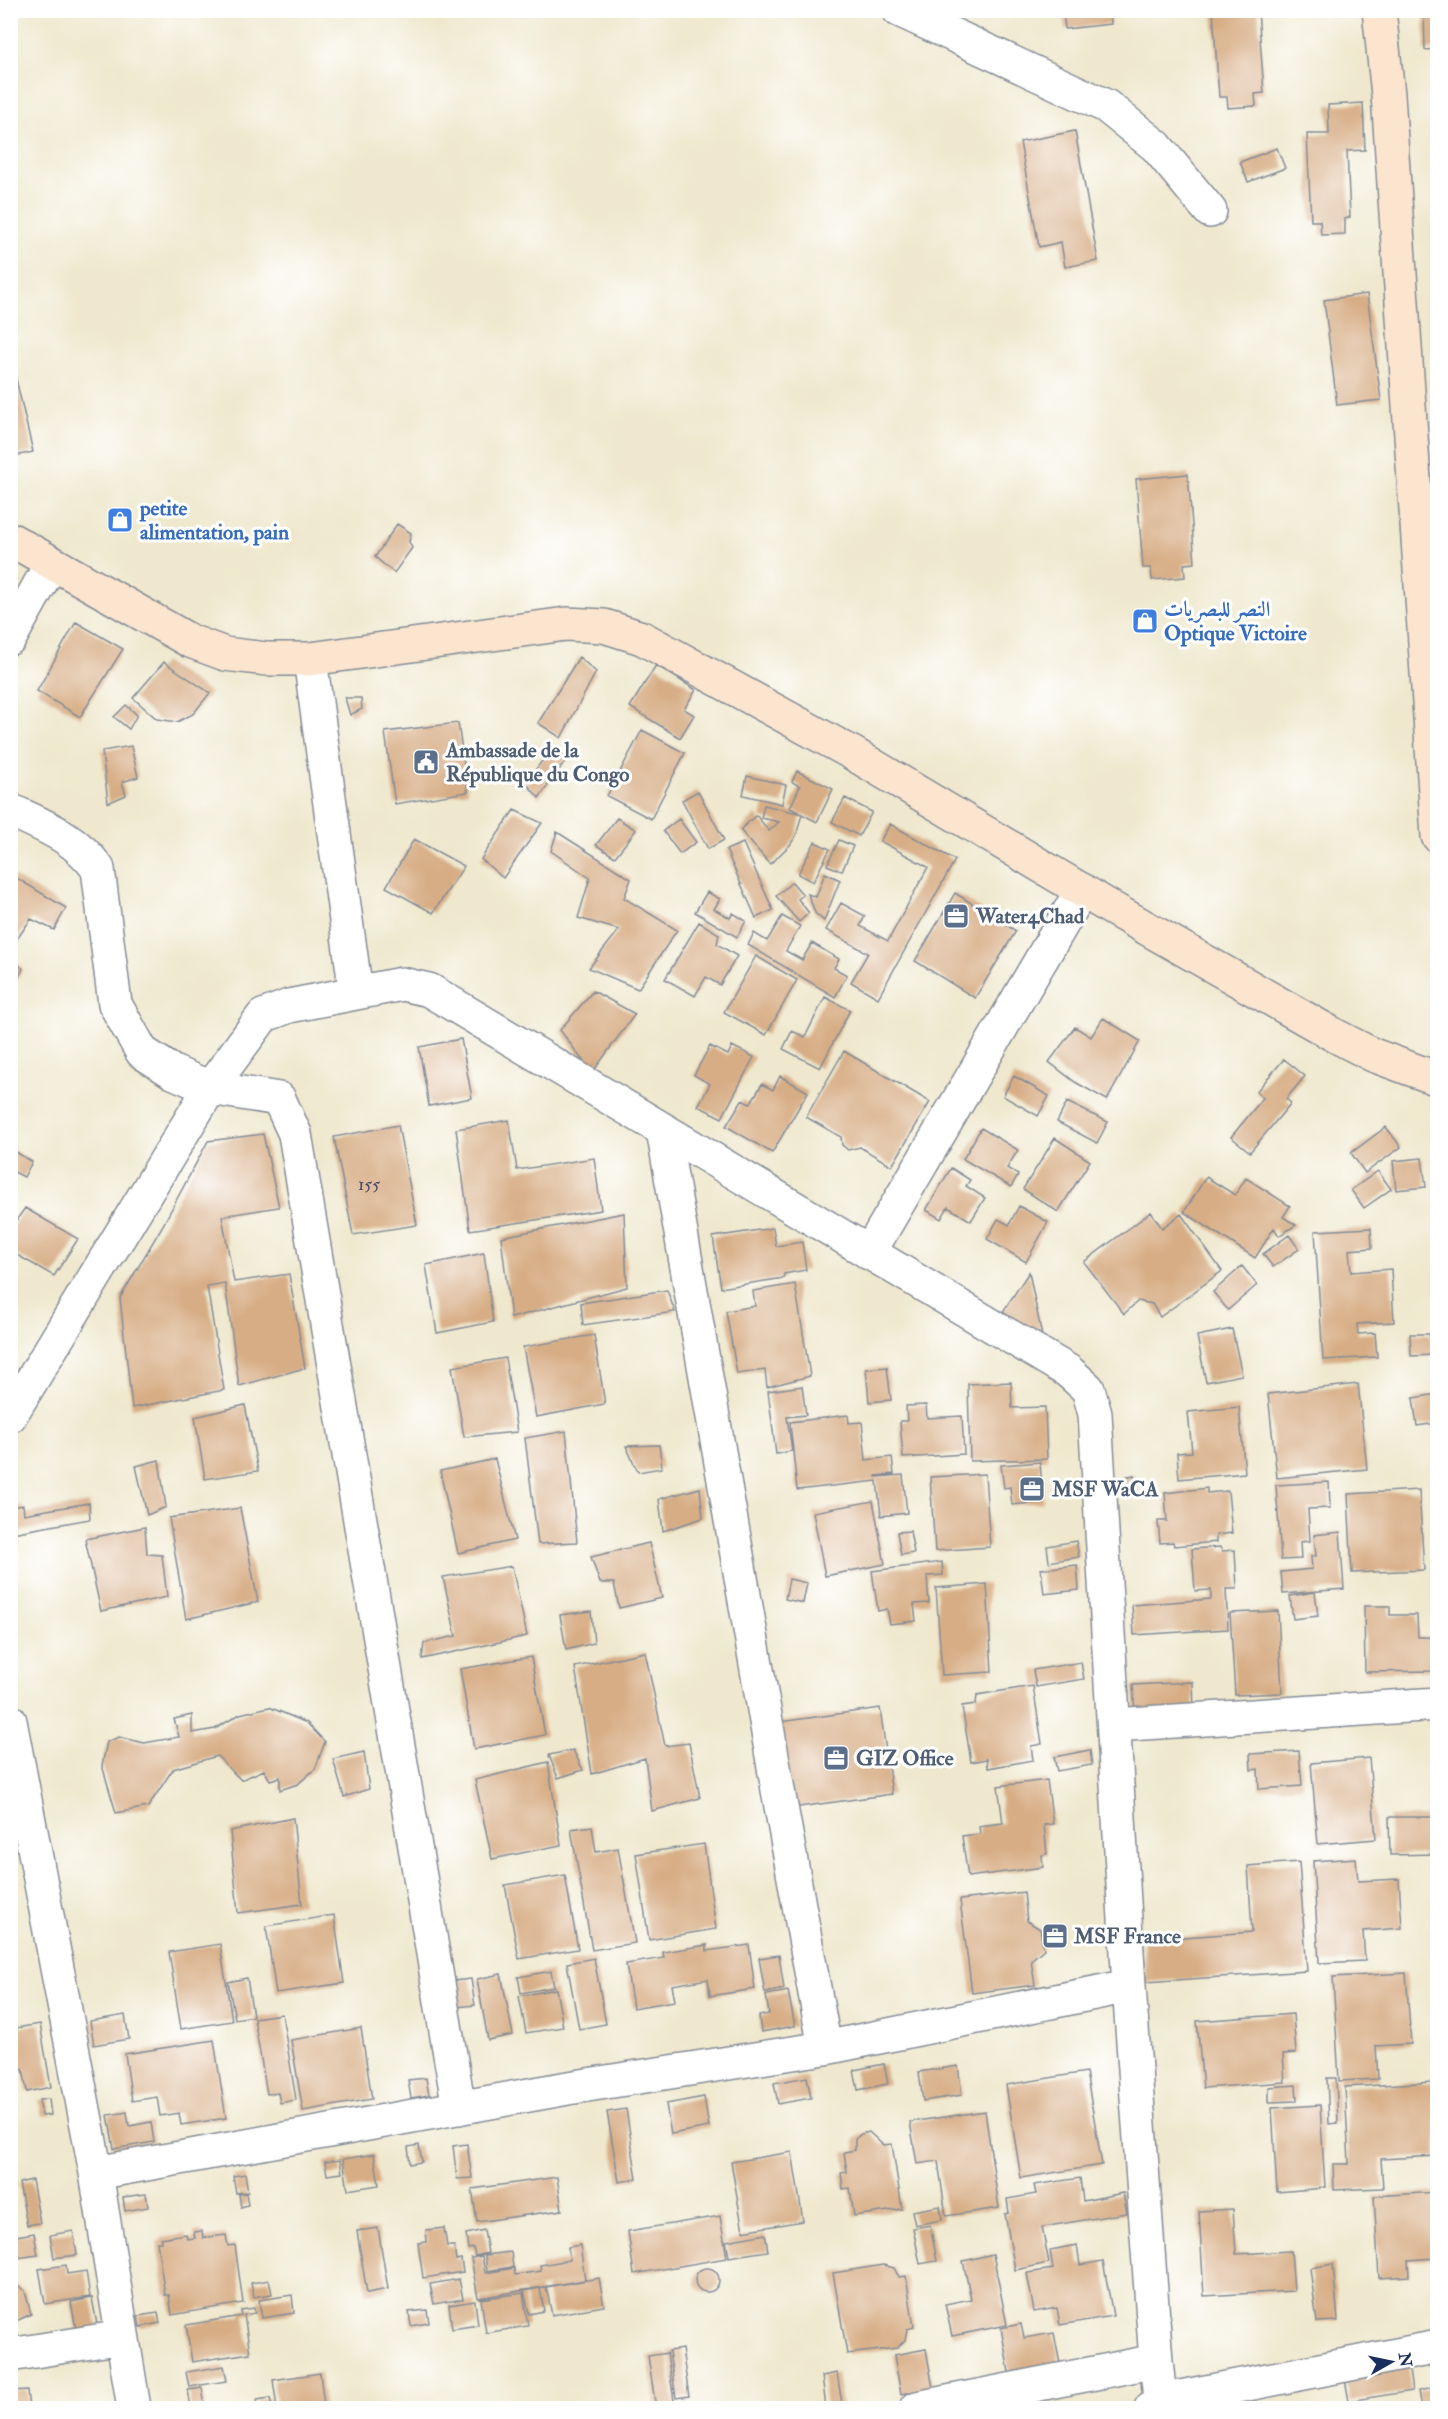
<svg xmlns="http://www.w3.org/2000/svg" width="1448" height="2419" viewBox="0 0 1448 2419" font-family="'IM FELL Double Pica',Amiri,serif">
  <rect width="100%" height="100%" fill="#fff"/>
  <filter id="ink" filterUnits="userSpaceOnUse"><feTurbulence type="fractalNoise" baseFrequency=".0167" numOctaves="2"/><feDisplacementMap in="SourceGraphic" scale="12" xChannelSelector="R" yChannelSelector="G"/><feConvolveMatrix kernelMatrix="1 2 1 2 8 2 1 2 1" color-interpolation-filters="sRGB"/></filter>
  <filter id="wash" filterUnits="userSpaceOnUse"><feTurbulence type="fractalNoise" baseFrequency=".008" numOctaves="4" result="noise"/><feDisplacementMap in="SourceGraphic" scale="24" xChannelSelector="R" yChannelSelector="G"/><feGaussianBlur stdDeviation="1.35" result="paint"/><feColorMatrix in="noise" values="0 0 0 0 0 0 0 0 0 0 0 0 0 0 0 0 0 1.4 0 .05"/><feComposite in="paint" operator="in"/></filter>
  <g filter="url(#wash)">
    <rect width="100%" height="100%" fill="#efe8ce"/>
    <g id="blocks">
      <path fill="#d7ad85" d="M1063 10H1110L1111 24 1065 29Z
        M1213 10H1258L1264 93 1255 94 1256 106 1228 108 1227 97H1219Z
        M1424 10H1437V49L1425 50Z
        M1363 103 1365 150 1347 151 1350 217 1345 219V234L1321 235 1320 221H1311L1307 134H1329L1328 105Z
        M1075 131 1098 261 1065 267 1061 242 1039 247 1020 142Z
        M1277 148 1285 168 1248 182 1240 162Z
        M1367 294 1381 400 1337 405 1324 300Z
        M10 353 33 452 10 457Z
        M1188 474 1195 563 1184 564 1185 577 1152 580 1151 568H1143L1136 479Z
        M397 524 411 533 409 542 412 548 394 573 375 557Z
        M76 622 123 649 80 717 37 691Z
        M579 657 596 672 561 738 538 723Z
        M164 662 210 693 193 714 177 722 157 719 133 698Z
        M656 665 696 690 684 709 694 715 680 738 630 707Z
        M345 698H361L362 709 350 715Z
        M126 705 137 715 129 729 114 717Z
        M458 723 468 792 395 804 385 732Z
        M642 730 685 753 651 819 607 796Z
        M131 746 138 777 122 782 126 795 108 803 102 751Z
        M552 747 569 756 539 798 526 783Z
        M797 771 833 789 817 822 790 808 800 786 792 782Z
        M747 776 786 785 782 804 743 795Z
        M698 791 724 840 708 849 682 800Z
        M845 798 872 812 859 836 832 822Z
        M764 805 802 814 796 836 790 845 770 864 740 830 756 815 769 831 779 822 761 818Z
        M514 810 542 823 503 878 481 859Z
        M617 818 636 830 615 857 596 845Z
        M679 819 696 842 680 854 663 831Z
        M890 824 955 860 878 998 851 982 868 953 826 930 841 903 865 916 860 926 888 941 928 867 880 841Z
        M557 832 631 879 624 898 677 930 638 989 589 968 619 930 578 918 590 878 551 851Z
        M414 839 464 866 433 913 386 887Z
        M839 840 853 846 842 871 827 865Z
        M815 842 830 849 813 882 798 874Z
        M743 843 773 910 756 918 726 850Z
        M825 873 840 880 824 921 815 913 808 894 816 897Z
        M10 874 66 908 54 930 31 919 10 949Z
        M792 882 803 895 798 899 809 913 799 922 776 896Z
        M707 892 720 899 714 909 730 918 733 913 746 921 737 937 695 912Z
        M955 893 1016 931 975 998 915 961Z
        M782 916 800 926 786 951 802 960 812 943 839 959 834 968 847 975 835 997 748 945 754 933 767 941Z
        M699 922 719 934 717 944 737 956 720 985 706 977 695 996 665 979Z
        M756 956 797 980 766 1035 724 1012Z
        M10 957 23 969 12 989 10 987Z
        M593 991 635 1014 592 1073 560 1030Z
        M825 997 850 1010 820 1068 783 1049 792 1031 805 1037Z
        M1103 1018 1140 1041 1107 1100 1075 1082 1049 1062 1075 1027 1091 1037Z
        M461 1039 472 1098 429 1106 419 1047Z
        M710 1046 728 1055 732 1046 754 1057 722 1118 698 1106 710 1084 694 1075Z
        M844 1051 930 1102 892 1166 860 1147 848 1150 842 1145 841 1137 806 1117Z
        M1284 1059 1305 1076 1286 1099 1291 1103 1250 1152 1231 1137 1263 1098 1256 1092Z
        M780 1076 808 1092 772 1153 726 1126 742 1100 750 1104 762 1084 773 1090Z
        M1014 1076 1049 1096 1038 1116 1003 1096Z
        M1067 1102 1108 1122 1097 1143 1057 1122Z
        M509 1120 517 1170 594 1158 601 1210 470 1230 456 1129Z
        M398 1125 417 1225 353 1235 334 1137Z
        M1386 1127 1401 1147 1365 1173 1351 1153Z
        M981 1128 1018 1150 1007 1168 1018 1175 1011 1187 963 1159Z
        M263 1134 279 1207 222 1216 234 1282 289 1274 305 1368 239 1386 225 1283 207 1286 224 1390 132 1408 120 1298 163 1225 208 1141Z
        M1055 1138 1090 1161 1058 1212 1023 1189Z
        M10 1148 32 1162 24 1177 10 1170Z
        M1422 1158 1426 1187 1396 1190 1393 1161Z
        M951 1168 970 1180 966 1186 985 1198 971 1221 948 1207 941 1219 926 1210Z
        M1378 1171 1391 1189 1364 1208 1351 1190Z
        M1206 1177 1235 1195 1246 1178 1290 1206 1283 1217 1296 1225 1279 1236 1274 1228 1255 1258 1184 1212Z
        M1019 1206 1048 1222 1026 1262 987 1239 998 1219 1009 1225Z
        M25 1208 78 1239 54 1276 10 1251V1229Z
        M1151 1212 1162 1228 1181 1214 1222 1271 1160 1317 1152 1304 1138 1301 1124 1314 1084 1262Z
        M624 1213 627 1287 511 1318 501 1237Z
        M773 1228 776 1246 802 1242 806 1270 784 1274V1278L721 1288 713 1237Z
        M1371 1228 1372 1248 1349 1250 1351 1272 1391 1269 1394 1322 1357 1324 1358 1334 1375 1333 1377 1357 1323 1360 1315 1231Z
        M1289 1235 1299 1249 1273 1267 1263 1254Z
        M484 1253 493 1322 437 1333 426 1265Z
        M1242 1266 1257 1285 1228 1310 1213 1292Z
        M1029 1272 1043 1341 1002 1313Z
        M795 1284 810 1376 767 1387 765 1370 737 1374 726 1311 755 1306 753 1291Z
        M667 1290 675 1312 583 1325 581 1303Z
        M1232 1329 1242 1375 1206 1382 1197 1336Z
        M1410 1334H1429L1435 1355 1411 1356Z
        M594 1335 605 1404 536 1417 523 1347Z
        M505 1358 517 1432 464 1437 452 1367Z
        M887 1367 891 1400 869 1402 866 1369Z
        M1011 1382 1012 1408 1045 1407 1047 1459 970 1461 968 1384Z
        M1358 1384 1367 1469 1277 1478 1268 1394Z
        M802 1386 806 1415 787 1417 792 1451 776 1454 768 1391Z
        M1437 1394V1423L1417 1426 1413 1398Z
        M245 1405 258 1471 205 1479 195 1417Z
        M926 1405 927 1418 962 1416 964 1454 903 1458 900 1421H907L906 1406Z
        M1239 1407 1245 1473 1179 1479 1177 1453 1192 1452 1188 1412Z
        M848 1415 849 1423 862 1422 866 1460 892 1457 894 1474 876 1476V1477L903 1475 907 1513 881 1516 877 1481 797 1490 790 1422Z
        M566 1431 577 1542 538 1544 525 1438Z
        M659 1445 662 1468 638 1472 626 1446Z
        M495 1459 515 1540 458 1553 440 1471Z
        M159 1460 166 1507 147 1515 136 1466Z
        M1040 1462 1043 1502 1012 1505 1010 1487 1004 1488 1001 1465Z
        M985 1474 990 1547 935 1551 930 1477Z
        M1134 1475 1137 1490 1117 1494 1113 1479Z
        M1329 1482 1330 1508 1308 1509 1310 1541 1300 1542 1301 1559 1281 1560 1276 1485Z
        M700 1488 703 1518 663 1531 659 1499Z
        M1207 1488V1493L1228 1491 1232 1533 1216 1535V1542L1174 1546 1173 1542 1160 1543 1158 1521H1167L1165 1493Z
        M1419 1490 1424 1570 1352 1573 1348 1494Z
        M873 1501 885 1564 825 1576 813 1512Z
        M89 1503 90 1519 12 1533 10 1507 23 1505 24 1514Z
        M240 1508 258 1602 186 1619 169 1518Z
        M145 1527 147 1554 162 1555 167 1597 101 1611 85 1539Z
        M910 1531 914 1553 901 1555 897 1532Z
        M1340 1532 1344 1589 1283 1594 1281 1572 1312 1569 1311 1556H1316L1314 1535Z
        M1076 1541 1079 1557 1049 1562 1047 1546Z
        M649 1543 662 1598 619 1608 614 1583H600L591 1557Z
        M1220 1547 1222 1551 1235 1550 1237 1589H1226L1228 1629 1134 1635 1132 1605 1211 1599V1590L1195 1591 1192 1549Z
        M942 1562 943 1575 927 1576 929 1603 914 1604 916 1621 890 1624 887 1609 878 1611 872 1571Z
        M1077 1565 1079 1590 1044 1594 1041 1569Z
        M512 1566 527 1636 422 1659 424 1643 456 1636 443 1577Z
        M789 1579 807 1583 803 1603 785 1599Z
        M987 1584 992 1672 942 1675 936 1588Z
        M1315 1592 1318 1616 1293 1619 1290 1596Z
        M1364 1606H1390V1615H1417L1418 1637H1434L1435 1671 1365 1672Z
        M591 1611 594 1643 566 1650 560 1615Z
        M1278 1611 1282 1693 1235 1695 1230 1613Z
        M645 1652 665 1746 689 1743 700 1798 652 1811 645 1758 592 1774 575 1667Z
        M531 1657 545 1735 474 1749 460 1669Z
        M1081 1662 1084 1679 1036 1687 1033 1670Z
        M1193 1682 1194 1710 1135 1713 1133 1685Z
        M1033 1686 1042 1744 1031 1746 1033 1760 988 1768 987 1759 971 1762 962 1706 976 1704 977 1695Z
        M269 1707 307 1723 325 1742 315 1769 298 1784 280 1790V1777L270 1780 264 1770 241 1780 217 1756 173 1769 148 1807 116 1813 102 1765 107 1742 119 1737 144 1743 179 1737 174 1719 192 1715V1733L215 1729 240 1714Z
        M880 1708 892 1794 792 1808 780 1722Z
        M573 1750 583 1770 558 1778 549 1755Z
        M1090 1750 1092 1765 1057 1771 1054 1757Z
        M1299 1751 1302 1786 1259 1789 1258 1769 1251 1770 1250 1754Z
        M364 1752 369 1789 344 1797 333 1759Z
        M1369 1758 1376 1839 1318 1844 1311 1763Z
        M548 1762 561 1845 492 1859 475 1780Z
        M1047 1780 1053 1824 1044 1825 1047 1854 1042 1855 1043 1867 968 1877 962 1836 980 1834 979 1826 1003 1823 998 1786Z
        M1389 1817H1434L1437 1854 1390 1855Z
        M293 1818 302 1904 238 1913 230 1831Z
        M592 1826 596 1852 618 1848 635 1943 592 1950 571 1829Z
        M704 1844 716 1929 649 1940 636 1854Z
        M1356 1858 1358 1881 1399 1879 1402 1928 1363 1931 1365 1961 1319 1963 1313 1861Z
        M1299 1862 1307 1971 1146 1982 1143 1940 1252 1932 1248 1866Z
        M1437 1874V1906H1436L1432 1875Z
        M565 1875 578 1949 519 1959 505 1885Z
        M1024 1892 1027 1921 1040 1929 1044 1949 1031 1960 1035 1985 972 1993 960 1900Z
        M334 1915 344 1983 276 1993 266 1926Z
        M220 1944 232 2021 181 2029 169 1952Z
        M707 1945V1951L749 1945 755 1989 710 1996 708 1979 672 1985 675 2001 633 2008 626 1964 664 1958 663 1952Z
        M779 1955 784 1989 765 1993 759 1958Z
        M594 1958 606 2024 579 2029 567 1963Z
        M551 1971 554 1987 521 1993 518 1977Z
        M1406 1973 1411 2044 1376 2046 1378 2079 1339 2081 1333 1977Z
        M501 1974 513 2035 488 2040 477 1979Z
        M247 1978 253 2016 235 2019 228 1982Z
        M471 1979 475 2005 457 2007 453 1981Z
        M556 1989 563 2027 526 2033 519 1996Z
        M788 1991 795 2026 761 2032 759 2016 769 2014 766 1995Z
        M282 2014 296 2100 280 2103 278 2093 267 2094 254 2018Z
        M1293 2014 1296 2053 1283 2054 1285 2082 1203 2088 1197 2021Z
        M125 2015 129 2039 94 2045 90 2021Z
        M40 2024 51 2087 27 2092 23 2069 10 2071V2029Z
        M361 2028 372 2099 303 2111 291 2040Z
        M214 2040 226 2118 181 2125 179 2113 160 2116 157 2097 132 2101 125 2054Z
        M884 2064 888 2084 858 2090 854 2070Z
        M958 2066 962 2095 923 2101 919 2072Z
        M1086 2072 1102 2165 1021 2178 1006 2085Z
        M807 2077 811 2098 778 2104 774 2083Z
        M426 2078 429 2095 411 2098 408 2080Z
        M1327 2078H1336L1338 2123 1329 2124Z
        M1435 2082 1437 2156 1381 2159 1383 2188 1334 2190 1333 2164H1349L1345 2087Z
        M1296 2085 1297 2101 1269 2102V2087Z
        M704 2097 709 2127 671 2134 666 2104Z
        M49 2099 51 2115 42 2116 39 2100Z
        M1320 2105 1325 2188 1277 2192 1272 2108Z
        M626 2109 637 2179 619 2182 607 2112Z
        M985 2111 999 2208 946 2216 938 2161 917 2164 910 2122Z
        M127 2112 129 2126 151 2122 154 2142 114 2149 108 2115Z
        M869 2132 883 2145 892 2144 902 2209 854 2216 850 2188 843 2189 841 2173 847 2172 844 2152 855 2150V2139L861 2134Z
        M467 2144 472 2178 457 2179 453 2146Z
        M419 2145 422 2162 410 2164 408 2147Z
        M792 2152 803 2221 743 2231 731 2162Z
        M374 2154 379 2185 348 2190 343 2159Z
        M340 2160 342 2173 327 2175 325 2162Z
        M245 2174 248 2192 236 2193 233 2176Z
        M557 2177 562 2210 477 2222 472 2189Z
        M1080 2178 1083 2201 1123 2193 1127 2213 1042 2227 1049 2263 1015 2270 1005 2214 1009 2213 1007 2199 1036 2194 1034 2185Z
        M32 2180 40 2223 27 2225 19 2183Z
        M1437 2192V2258L1408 2260 1409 2276 1379 2278 1374 2196Z
        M246 2193 248 2205 241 2207 239 2194Z
        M146 2194 148 2207 125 2211 123 2197Z
        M940 2206 942 2220 915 2225 912 2211Z
        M1233 2209 1236 2254 1291 2251 1294 2291 1204 2296 1199 2211Z
        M720 2216 727 2258 634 2274 628 2231Z
        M930 2225 937 2261 920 2264 913 2228Z
        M378 2228 388 2289 367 2293 357 2231Z
        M444 2228 447 2246H454L456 2260 461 2259 463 2272 423 2278 418 2243 427 2242 426 2230Z
        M484 2230 488 2253 475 2256 473 2248 468 2249 466 2234Z
        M73 2231 77 2255 54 2258 50 2235Z
        M202 2231 203 2238 226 2235 228 2246 235 2245 243 2303 172 2315 169 2295H165L157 2242H161V2238L186 2234 187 2239 195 2238 194 2232Z
        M34 2233 38 2255 10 2259V2237Z
        M765 2234 768 2251 729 2257 726 2241Z
        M580 2245 585 2280 478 2298 471 2258 482 2256 485 2273 514 2268 515 2275 541 2271 540 2265 570 2260 568 2247Z
        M1077 2245 1080 2265 1103 2261 1113 2316 1060 2325 1057 2308 1034 2312 1027 2273 1053 2269 1050 2250Z
        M511 2252 513 2267 487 2271 485 2255Z
        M993 2254 1007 2325 952 2336 945 2304 971 2299 963 2261Z
        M1333 2264 1338 2321 1317 2322 1310 2268Z
        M66 2265 67 2274 86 2271 90 2297 45 2304 39 2269Z
        M883 2265 894 2268 899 2277 906 2276 914 2327 907 2329 905 2340 897 2348 847 2354 833 2273Z
        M695 2280a12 12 0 1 1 24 0a12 12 0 1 1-24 0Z
        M599 2278 604 2306 552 2315 546 2287Z
        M459 2279 463 2299 434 2304 430 2284Z
        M269 2280 272 2294 254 2297 251 2283Z
        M10 2281 25 2291 31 2314 10 2324Z
        M540 2288 544 2311 529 2314 524 2291Z
        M523 2293 528 2326 486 2333 481 2299Z
        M292 2295 294 2313 262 2318 259 2300Z
        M92 2298 98 2330 77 2334 71 2302Z
        M475 2301 478 2325 452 2329 449 2305Z
        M254 2308 255 2313 244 2315 250 2353 192 2362 186 2325 241 2316V2310Z
        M427 2310 429 2323 411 2326 409 2312Z
        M158 2313 160 2323 140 2327 138 2316Z
        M1021 2324 1024 2338 1054 2333 1061 2369 1010 2378 1001 2328Z
        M682 2349 689 2396 676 2398 669 2351Z
        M926 2349 933 2388 901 2394 894 2355Z
        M667 2353 675 2408H656L648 2356Z
        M1408 2364 1412 2391 1349 2401 1344 2374Z
        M224 2366 227 2381 189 2387 186 2372Z
        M320 2373 324 2405 298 2408H277L273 2380Z
        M837 2373 842 2404 826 2407 822 2376Z
        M1437 2387V2406L1421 2408 1418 2391Z
        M202 2388 205 2406 191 2408 188 2390Z
        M27 2390 29 2408H10V2391Z
        M270 2398 272 2408H258L257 2400Z"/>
    </g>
  </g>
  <g filter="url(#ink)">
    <use href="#blocks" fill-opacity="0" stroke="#858c96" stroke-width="1.5"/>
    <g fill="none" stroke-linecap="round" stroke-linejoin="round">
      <defs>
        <path id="street" d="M899 10 1106 106 1156 146 1210 211
          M10 638 51 564
          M310 659 356 993
          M10 810C46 827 75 837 98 869L115 1004 142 1052 173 1072 210 1088 279 1099 295 1134 459 2108
          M663 1130 778 1790 825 2048
          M869 1253 1082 890
          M10 1416 210 1088 263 1016 289 1006 402 984 429 990 1068 1371 1088 1389 1095 1414 1129 1986 1156 2361 1161 2408
          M10 1721 96 2173 134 2408
          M1114 1725 1438 1704
          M96 2173 568 2088 825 2048 1129 1986
          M10 2355 122 2337
          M917 2408 1156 2361
          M1151 2408 1160 2401 1438 2347"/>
        <path id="secondary" d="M1379 10 1388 95 1438 836
          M10 539 190 641 225 654 267 659H310L566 624 604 626 642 638 852 753 1113 909 1336 1036 1373 1055 1438 1079"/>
      </defs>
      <use href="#street" stroke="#858c96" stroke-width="36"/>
      <use href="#secondary" stroke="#858c96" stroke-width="36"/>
      <use href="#street" stroke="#fff" stroke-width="33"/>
      <use href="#secondary" stroke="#fbe5cf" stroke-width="33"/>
    </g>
  </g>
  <defs>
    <symbol id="shop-square" viewBox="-11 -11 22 22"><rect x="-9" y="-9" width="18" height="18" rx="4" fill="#3f7fe0" stroke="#fff"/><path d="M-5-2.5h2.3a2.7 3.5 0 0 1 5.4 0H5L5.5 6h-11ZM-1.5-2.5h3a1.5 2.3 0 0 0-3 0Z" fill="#fff"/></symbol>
    <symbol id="civic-square" viewBox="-11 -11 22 22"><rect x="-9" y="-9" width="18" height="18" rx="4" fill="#5c6f8a" stroke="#fff"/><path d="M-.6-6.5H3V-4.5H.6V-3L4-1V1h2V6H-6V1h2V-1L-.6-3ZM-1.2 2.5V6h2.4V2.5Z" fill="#fff"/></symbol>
    <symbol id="office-square" viewBox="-11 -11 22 22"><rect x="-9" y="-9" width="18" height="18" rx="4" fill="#5c6f8a" stroke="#fff"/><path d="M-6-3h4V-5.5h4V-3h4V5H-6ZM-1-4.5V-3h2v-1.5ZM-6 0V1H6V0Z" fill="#fff"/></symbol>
  </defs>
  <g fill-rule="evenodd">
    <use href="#shop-square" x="105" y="505" width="30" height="30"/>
    <use href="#shop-square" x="1130" y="606" width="30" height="30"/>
    <use href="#civic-square" x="411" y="747" width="30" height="30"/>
    <use href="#office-square" x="941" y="901" width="30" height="30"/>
    <use href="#office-square" x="1017" y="1474" width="30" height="30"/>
    <use href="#office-square" x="821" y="1743" width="30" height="30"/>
    <use href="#office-square" x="1040" y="1921" width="30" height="30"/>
  </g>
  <g text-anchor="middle" stroke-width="6" stroke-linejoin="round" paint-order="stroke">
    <g font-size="18" fill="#4a4e68">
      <text x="369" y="1190">155</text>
    </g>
    <g font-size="21" font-weight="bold" fill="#366cbe" stroke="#fff" text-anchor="start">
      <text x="140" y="515">petite<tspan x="140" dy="24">alimentation, pain</tspan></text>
      <text x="1164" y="616">النصر للبصريات<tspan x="1164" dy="24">Optique Victoire</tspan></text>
    </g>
    <g font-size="21" font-weight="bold" fill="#4e5e75" stroke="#fff" text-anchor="start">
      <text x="446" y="757">Ambassade de la<tspan x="446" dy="24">République du Congo</tspan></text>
      <text x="976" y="923">Water4Chad</text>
      <text x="1052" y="1496">MSF WaCA</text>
      <text x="856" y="1765">GIZ Office</text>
      <text x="1074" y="1943">MSF France</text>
    </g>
  </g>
  <rect width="1448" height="2419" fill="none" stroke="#fff" stroke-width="36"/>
  <g transform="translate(1391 2362) rotate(81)" stroke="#ffffff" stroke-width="4.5" paint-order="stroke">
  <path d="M0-4.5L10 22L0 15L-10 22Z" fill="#1b2f5e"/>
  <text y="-9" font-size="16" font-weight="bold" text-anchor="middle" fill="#1b2f5e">N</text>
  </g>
</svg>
